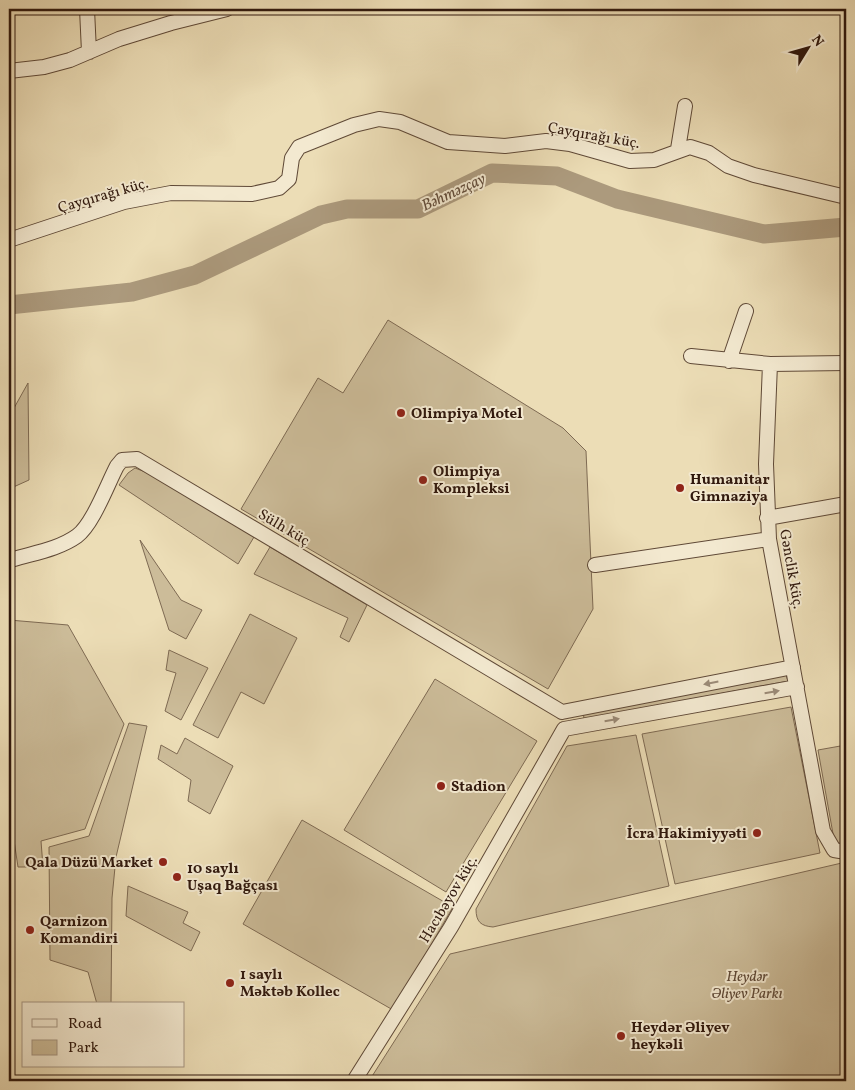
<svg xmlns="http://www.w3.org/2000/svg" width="855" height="1090" viewBox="0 0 855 1090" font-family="Vollkorn,serif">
  <rect width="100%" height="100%" fill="#ecddb6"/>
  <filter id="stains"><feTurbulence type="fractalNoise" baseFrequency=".004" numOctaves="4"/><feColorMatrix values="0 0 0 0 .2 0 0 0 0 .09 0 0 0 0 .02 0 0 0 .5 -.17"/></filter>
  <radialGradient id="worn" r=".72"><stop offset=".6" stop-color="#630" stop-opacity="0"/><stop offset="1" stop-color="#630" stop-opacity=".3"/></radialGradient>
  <path fill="#ccbc99" stroke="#7e6a53" d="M388 320 563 428 586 451 593 609 548 689 241 509 318 378 343 393Z
    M28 383 29 480 9 489V417Z
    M135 468 148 473 254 537 238 564 119 485 128 473Z
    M140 540 181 600 202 610 186 639 169 630Z
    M270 547 367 605 349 642 340 637 348 618 254 574Z
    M250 614 297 638 264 704 241 692 218 738 193 725Z
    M9 620 68 625 124 724 85 829 41 841 43 867H18L9 807Z
    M169 650 208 668 181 720 165 711 176 673 166 670Z
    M786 675 788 681 584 719 583 711Z
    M435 679 537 741 446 892 344 830Z
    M791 707 820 853 675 884 642 734Z
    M129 723 147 726 116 857 112 898 111 1004H97L88 972 50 960 49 847 89 836Z
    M636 735 669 886 493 927C481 926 476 922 476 909L567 746Z
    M185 738 233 766 210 814 188 801 191 780 158 759 161 745 177 754Z
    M846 745V842L835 845 818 750Z
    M302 820 453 907 393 1010 243 924Z
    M846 862V1081H369L450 954Z
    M128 886 188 912 183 923 200 932 191 951 126 916Z"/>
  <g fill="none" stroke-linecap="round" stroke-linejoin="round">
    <path stroke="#ac9a7d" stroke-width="19" d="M9 305 132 292 195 275 321 215 347 209H418L492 173 557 176 617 199 764 234 846 227"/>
    <defs>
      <path id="minor" d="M87 9 89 52
        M9 71 44 67 70 60 119 39 171 23 227 9
        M678 149 685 106
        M9 240 124 202 171 193 252 194 279 188 289 179 292 158 299 147 354 125 379 119 400 122 448 142 505 146 546 141 570 144 630 161 654 160 690 147 709 153 728 166 754 175 846 197
        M691 356 770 364
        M729 361 746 311
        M846 363 770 364 766 464 769 539 823 831 834 850 846 852
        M767 518 846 504
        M14 559C34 553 59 549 77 536 93 524 107 485 117 466L122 460 137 459 562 712
        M595 565 769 539
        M562 712 793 667
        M564 729 797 687
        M354 1081 451 927 564 729"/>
    </defs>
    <use href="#minor" stroke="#5f4937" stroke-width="16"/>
    <use href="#minor" stroke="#f3e9d0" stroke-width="14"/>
  </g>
  <defs><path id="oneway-solid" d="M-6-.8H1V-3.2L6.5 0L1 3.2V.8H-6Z" transform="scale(1.25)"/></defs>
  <g fill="#9b8b78">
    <use href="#oneway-solid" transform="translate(711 683) rotate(169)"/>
    <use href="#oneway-solid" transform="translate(772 692) rotate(-10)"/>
    <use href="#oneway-solid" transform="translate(612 720) rotate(-10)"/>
  </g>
  <g fill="#8f2418" stroke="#f3e9d0" stroke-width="2">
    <circle cx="401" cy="413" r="5"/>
    <circle cx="423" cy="480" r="5"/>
    <circle cx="680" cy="488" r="5"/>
    <circle cx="441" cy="786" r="5"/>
    <circle cx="757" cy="833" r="5"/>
    <circle cx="163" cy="862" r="5"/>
    <circle cx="177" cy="877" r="5"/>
    <circle cx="30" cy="930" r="5"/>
    <circle cx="230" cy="983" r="5"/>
    <circle cx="621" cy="1036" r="5"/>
  </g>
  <g text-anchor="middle" stroke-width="4" stroke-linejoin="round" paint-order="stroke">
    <g font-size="15" fill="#30180d" stroke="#f3e9d0">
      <text transform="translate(594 135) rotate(10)" y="5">Çayqırağı küç.</text>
      <text transform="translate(103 195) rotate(-16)" y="5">Çayqırağı küç.</text>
      <text transform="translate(284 527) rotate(31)" y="5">Sülh küç</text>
      <text transform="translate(792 569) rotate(80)" y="5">Gənclik küç.</text>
      <text transform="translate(448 899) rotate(-59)" y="5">Hacıbəyov küç.</text>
    </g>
    <g font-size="15" font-weight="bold" fill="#30180d" stroke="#f3e9d0" text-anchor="start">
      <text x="411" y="418">Olimpiya Motel</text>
      <text x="433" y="476">Olimpiya<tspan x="433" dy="17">Kompleksi</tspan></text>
      <text x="690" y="484">Humanitar<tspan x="690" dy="17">Gimnaziya</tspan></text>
      <text x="451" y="791">Stadion</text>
      <text x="747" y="838" text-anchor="end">İcra Hakimiyyəti</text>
      <text x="153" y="867" text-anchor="end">Qala Düzü Market</text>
      <text x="187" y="873">10 saylı<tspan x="187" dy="17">Uşaq Bağçası</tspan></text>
      <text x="40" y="926">Qarnizon<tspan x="40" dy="17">Komandiri</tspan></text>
      <text x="240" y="979">1 saylı<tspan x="240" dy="17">Məktəb Kollec</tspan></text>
      <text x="631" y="1032">Heydər Əliyev<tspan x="631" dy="17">heykəli</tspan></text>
    </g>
    <g font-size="15" font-style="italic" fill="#5f4937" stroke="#f3e9d0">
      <text x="747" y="981">Heydər<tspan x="747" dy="17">Əliyev Parkı</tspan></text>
    </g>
    <g font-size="16" font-style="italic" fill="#624c3a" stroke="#f3e9d0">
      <text transform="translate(453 191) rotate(-25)" y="6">Bəhməzçay</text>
    </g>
  </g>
  <rect width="855" height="1090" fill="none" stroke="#ecddb6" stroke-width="30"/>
  <rect x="10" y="10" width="835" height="1070" fill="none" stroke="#30180d" stroke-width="2.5"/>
  <rect x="15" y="15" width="825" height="1060" fill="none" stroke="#30180d"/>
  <rect x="22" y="1002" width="162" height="65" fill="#f3e9d0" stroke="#a59582"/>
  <rect x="32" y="1019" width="25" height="8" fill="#f3e9d0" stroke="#a59582"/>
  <text x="68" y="1028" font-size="15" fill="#30180d">Road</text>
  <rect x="32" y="1040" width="25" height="15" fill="#ccbc99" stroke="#a59582"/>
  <text x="68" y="1052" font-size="15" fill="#30180d">Park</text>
  <g transform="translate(808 48) rotate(53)" stroke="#f3e9d0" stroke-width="4" paint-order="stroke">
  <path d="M0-4L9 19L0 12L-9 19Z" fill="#30180d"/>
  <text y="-8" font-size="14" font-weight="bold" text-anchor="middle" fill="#30180d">N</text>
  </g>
  <rect width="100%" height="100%" filter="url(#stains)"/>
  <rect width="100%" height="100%" fill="url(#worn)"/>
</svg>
